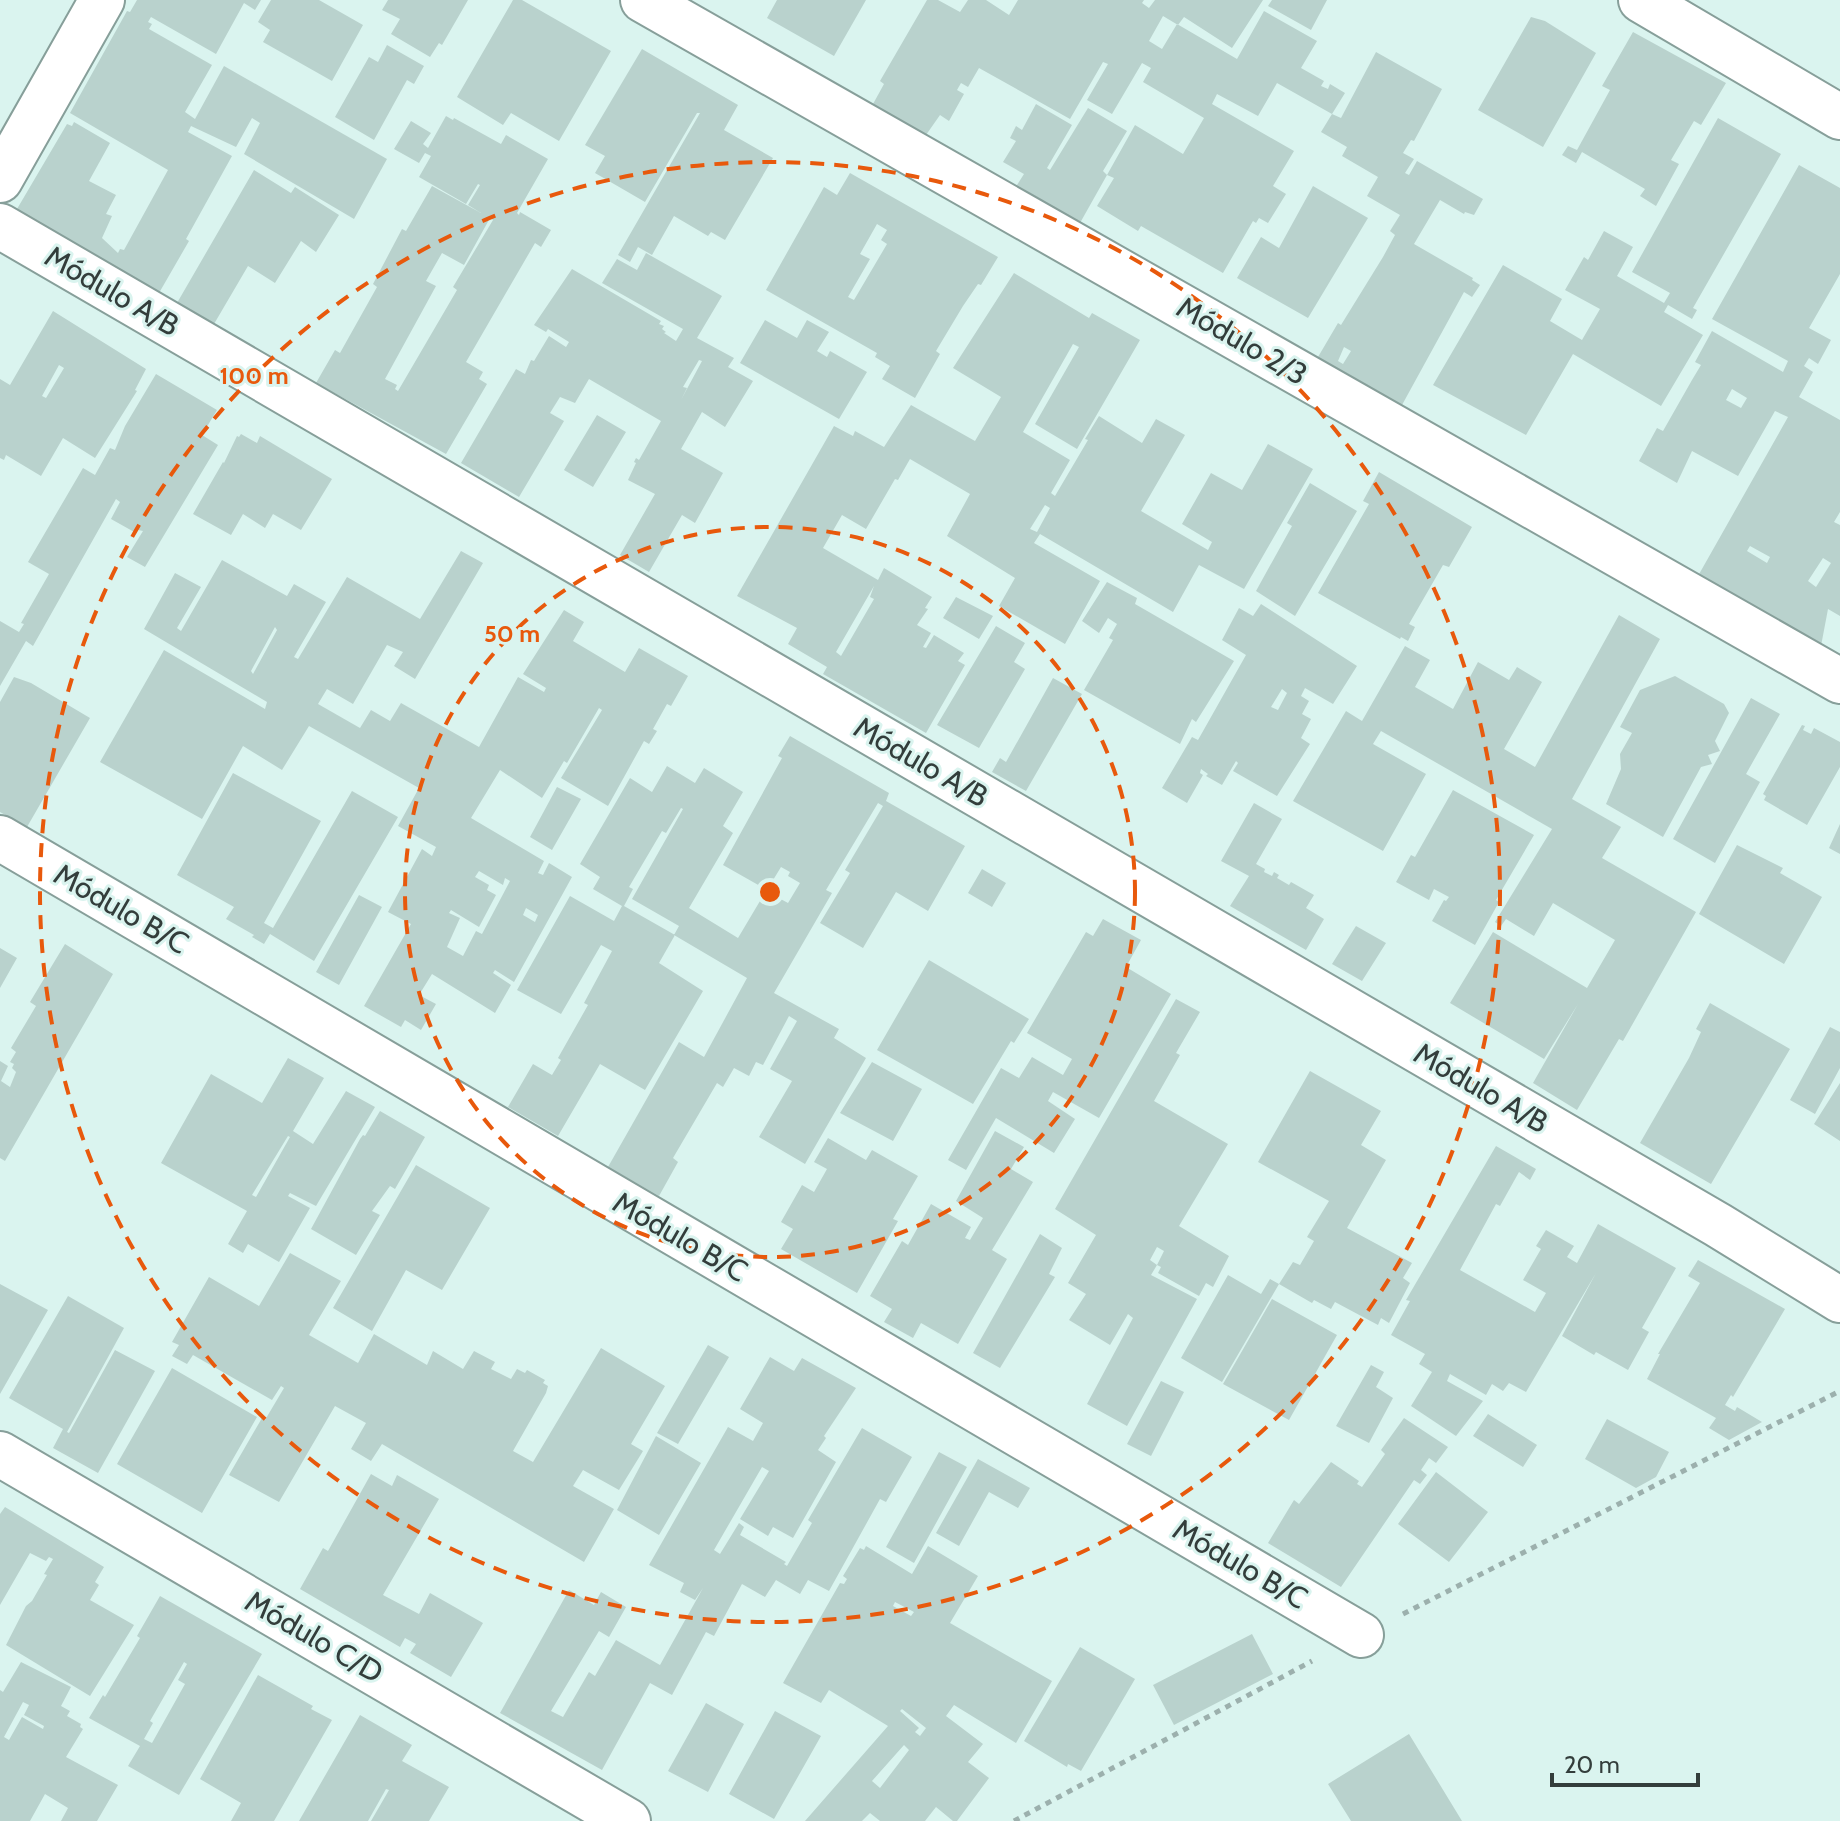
<svg xmlns="http://www.w3.org/2000/svg" width="1840" height="1821" viewBox="0 0 1840 1821" font-family="Cabin,sans-serif">
  <rect width="100%" height="100%" fill="#daf4ef"/>
  <path fill="#b9d2cd" fill-rule="evenodd" d="M137 0H261L255 10 244 3 216 54 151 17 148 22 152 24 149 29 212 65 185 112 195 119 224 66 387 159 354 219 244 154 260 123 252 118 236 147 191 126 188 132 232 156 186 239 189 241 159 293 17 209 67 124 72 126 74 122 110 143 89 181 116 195 106 214 112 216 102 238 118 253 120 249 124 250 168 170 70 113 127 11 130 12Z
    M271 0H319L363 25 332 81 263 42 270 30 258 22Z
    M388 0H468L442 45 439 43 430 57 391 34 400 19 382 10Z
    M513 0H522L611 51 559 141 511 113 503 125 457 97Z
    M777 0H866L834 56 767 18Z
    M927 0H938L960 12 968 0H986L1009 15 1018 0H1144L1142 3 1149 8 1155 0H1263L1232 48 1184 17 1178 25 1163 16 1149 41 1162 49 1177 24 1237 59 1264 11 1317 41 1301 68 1324 81 1321 86 1328 89 1330 84 1345 93 1332 114 1341 118 1376 52 1442 89 1414 141 1411 140 1403 153 1414 159 1405 173 1409 175 1417 161 1483 199 1474 215 1465 212 1464 214 1440 200 1414 244 1473 278 1472 280 1480 285 1472 297 1464 292 1402 405 1318 357 1338 323 1341 325 1383 257 1395 235 1390 231 1400 215 1367 196 1378 177 1342 156 1347 147 1321 132 1332 114 1277 83 1258 116 1217 94 1212 104 1294 151 1273 186 1286 194 1268 223 1259 218 1256 223 1253 221 1223 273 1141 226 1138 231 1097 206 1114 178 1107 175 1135 125 1183 154 1204 118 1143 82 1151 68 1142 63 1112 114 1087 100 1108 64 1103 62 1070 119 979 68 968 87 961 83 957 90 964 94 949 121 940 115 926 135 873 104 884 84 880 81ZM1344 347 1351 351 1343 364 1338 361Z
    M1272 0H1327L1311 30 1268 6Z
    M1531 17 1545 21 1596 53 1543 147 1478 110Z
    M1633 32 1726 83 1701 125 1694 121 1671 160 1679 164 1656 206 1640 196 1645 189 1582 152 1576 163 1562 155 1568 146 1577 150 1610 90 1602 86Z
    M387 45 424 66 414 84 407 80 374 140 335 117 369 57 378 62Z
    M642 49 738 105 724 130 773 158 725 240 711 232 708 236 674 216 652 255 638 247 630 262 618 255 700 113H697L645 202 595 173 605 156 585 145Z
    M1036 104 1072 125 1047 168 1050 170 1088 108 1127 131 1103 171 1107 175 1080 223 1017 185 1024 174 1003 162 1016 141 1010 138 1016 126 1022 130Z
    M446 116 453 120 454 118 501 144 506 135 548 159 517 213 519 215 520 212 551 230 541 247 535 243 466 362 483 372 479 379 487 384 446 454 316 383 335 350 340 353 377 287 373 284 402 229 406 231 432 186 481 213 468 205 480 185 478 184 466 204 419 177 431 156 425 153 419 163 394 149 411 121 431 133 423 144 428 148ZM490 218 493 220 453 287 457 290 398 391 395 389 397 385 385 379 436 286 426 281 442 253 464 265Z
    M1718 118 1781 154 1693 308 1697 310 1692 319 1668 305 1664 312 1703 335 1661 406 1573 354 1526 435 1433 385 1503 265 1562 299 1550 321 1582 340 1600 309 1565 290 1584 257 1588 260 1604 231 1633 247 1617 276 1664 303 1670 293 1632 272Z
    M1799 165 1840 188V274L1809 328 1831 340 1818 364 1809 358 1804 366 1813 372 1799 397 1840 420V512L1834 522 1840 525V616L1828 609 1821 646 1698 576 1788 417 1775 411 1738 476 1692 451 1677 483 1639 461 1657 428 1663 431 1692 380 1701 365 1695 362 1712 331 1783 372 1788 361 1712 319ZM1732 389 1747 398 1741 408 1726 400ZM1750 546 1770 557 1767 563 1747 551ZM1823 558 1831 563 1816 587 1808 581Z
    M254 170 291 193 295 187 339 215 316 252 301 241 275 283 248 266 214 324 177 303Z
    M850 173 998 257 981 285 978 284 963 306 936 351 940 354 915 398 882 379 890 366 875 357 877 353 766 290 824 187 837 195ZM877 224 887 230 881 240 887 244 854 300 848 297 870 259 860 254Z
    M1313 186 1368 218 1308 318 1237 278 1261 237 1279 248Z
    M646 253 722 296 697 338 734 358 728 367 753 381 725 427 702 412 681 449 723 473 695 523 682 515 649 572 620 555 655 494 628 480 636 463 634 462 636 458 639 460 661 421 589 379 575 403 560 397 550 413 564 421 519 497 461 463 516 369 525 374 531 360 534 361 549 336 566 347 569 342 548 329 546 332 534 325 572 269 661 321 659 324 664 326 662 329 666 332 664 333 676 341 683 329 602 283 617 259 637 270ZM699 360 702 361 681 400 687 388 683 387Z
    M1014 273 1089 318 1092 313 1140 340 1077 449 1035 424 1079 347 1073 344 1023 432 1070 460 1051 493 1055 496 1088 440 1085 439 1099 416 1142 443 1156 419 1185 435 1141 511 1208 550 1212 542 1182 524 1211 473 1242 490 1268 444 1313 469 1244 589 1199 565 1173 612 1040 534 1034 543 1100 581 1065 644 999 606 1015 578 947 536 970 494 910 459 898 480 895 479 866 529 842 515 823 548 878 580 884 568 932 597 925 608 928 609 917 625 931 633 923 647 926 648 934 635 964 653 958 661 965 665 926 733 823 674 827 667 788 644 797 628 737 596 834 426 853 436 855 431 884 447 911 405 975 441 1001 397 953 368ZM1045 505 1050 508 1037 532 1030 529ZM874 586 870 597 874 599 841 656 836 652Z
    M53 311 146 369 135 390 137 391 95 458 63 438 41 476 6 455 4 460 0 458V379L10 385ZM59 365 64 368 46 398 42 396Z
    M765 320 797 338 807 320 829 332 817 351 827 357 830 351 867 372 839 419 740 363Z
    M156 374 217 410 202 435 218 445 145 567 127 557 143 531 138 530 136 533 111 519 120 502 116 499 33 646 26 641 0 686V621L19 632 24 624 21 623 49 574 28 562 83 468 95 475 110 448 115 450 125 426Z
    M597 415 626 432 593 487 564 470Z
    M241 434 257 443 260 436 332 479 301 530 273 514 265 528 243 514 231 535 193 514 223 462 224 463 237 436 239 437Z
    M1379 472 1472 527 1449 567 1443 565 1409 624 1415 627 1408 641 1401 637 1400 639 1318 593 1369 504 1363 501Z
    M1310 483 1357 511 1295 616 1256 591 1292 526 1287 523Z
    M461 551 483 563 415 679 394 666 403 652 387 645 353 704 327 689 318 704 360 728 371 710 390 721 401 703 479 747 518 677 544 692 546 688 523 674 564 610 584 622 573 641 625 672 639 648 688 676 671 706 667 704 653 729 657 731 649 744 644 741 608 806 561 778 602 710 599 708 567 763 564 761 542 798 500 770 471 818 544 861 538 873 543 875 549 863 572 877 514 982 495 970 493 973 511 985 495 1013 432 974 419 995 436 1004 421 1030 405 1020 401 1027 364 1006 411 924 388 912 422 849 432 856 436 847 398 826 419 788 309 726 282 770 243 746 202 819 100 762 164 650 265 709 267 702 144 629 175 573 201 587 177 628 181 631 222 560 287 596 294 584 326 602 294 657 298 659 347 577 420 619ZM275 627 277 630 253 674 251 671ZM479 871 503 885 505 878 510 881 482 934 476 931 463 956 447 947 460 918 449 913 451 910 479 927 496 895 487 890 489 885 475 877ZM526 908 538 915 535 922 523 915Z
    M1107 582 1137 598 1135 604 1234 661 1196 722 1192 719 1180 744 1084 690 1113 640 1109 638 1117 624 1108 618 1099 633 1082 621Z
    M956 597 993 616 979 639 943 618Z
    M1261 604 1357 666 1333 704 1305 688 1301 696 1309 701 1302 714 1311 719 1301 738 1310 744 1277 796 1233 771 1238 763 1236 761 1222 785 1206 776 1208 774 1201 769 1200 773 1203 775 1187 803 1162 788 1192 737 1198 740 1246 655 1222 640 1239 608 1253 616ZM1282 689 1287 693 1278 710 1271 707Z
    M1619 615 1660 639 1572 799 1621 827 1602 858 1696 912 1623 1041 1619 1039 1577 1110 1533 1083 1578 1004 1544 1059 1450 1003 1493 932 1587 988 1615 940 1553 903 1534 936 1506 919 1501 926 1495 922 1552 829 1381 731 1373 744 1426 774 1383 851 1293 801 1346 711 1362 721 1405 646 1430 660 1415 687 1453 709 1478 662 1509 680 1517 667 1542 682 1504 749 1535 767Z
    M996 626 1025 643 1014 662 1025 669 979 748 937 725Z
    M1675 676 1724 704 1729 713 1715 741 1720 751 1708 755 1712 764 1701 767 1663 837 1606 804 1621 769 1620 754 1632 733 1620 727 1640 690Z
    M14 677 31 683 90 718 27 827 0 812V702Z
    M1053 678 1082 694 1026 791 992 772 1000 758 1006 762Z
    M1751 698 1780 714 1746 774 1760 782 1715 863 1673 839Z
    M1802 725 1805 726 1803 730 1811 734 1814 728 1840 742V767L1807 825 1764 800 1766 796 1763 794Z
    M790 736 889 793 886 801 965 846 928 911 896 892 863 948 820 923 850 873 845 870 883 806 878 803 826 890 832 893 774 993 839 1029 834 1038 866 1058 805 1164 759 1137 792 1081 770 1069 797 1021 789 1016 763 1065 756 1062 749 1076 734 1068 723 1087 717 1083 673 1158 678 1162 659 1196 608 1167 679 1042 704 1057 747 978 674 935 679 926 632 899 683 809 681 808 666 833 662 831 629 887 633 889 624 906 675 935 659 963 703 991 645 1090 600 1064 558 1136 508 1107 533 1064 552 1075 561 1060 558 1058 588 1005 584 1003 612 951 601 945 561 1014 517 990 570 896 614 921 622 906 593 889 600 877 580 864 630 778 652 792 667 766 695 783 704 768 743 792 723 826 733 833 689 908 738 938 766 891 788 903 800 883 788 876 790 872 781 867 767 890 723 865 782 758 778 756Z
    M233 773 321 821 264 923 273 928 352 791 398 817 314 961 270 934 264 944 252 937 254 935 226 919 234 907 177 875Z
    M557 787 581 799 552 850 530 837Z
    M1453 790 1534 835 1496 900 1499 902 1475 945 1432 921 1444 900 1446 901 1449 897 1434 889 1429 900 1396 882 1411 855 1415 857Z
    M1254 803 1282 819 1256 864 1265 869 1264 872 1272 876 1274 872 1279 875 1277 878 1289 885 1291 882 1314 895 1306 908 1324 919 1306 950 1230 906 1249 876 1221 861Z
    M1840 824V854L1829 848Z
    M1737 845 1783 868 1780 873 1822 897 1784 964 1699 914Z
    M982 869 1006 883 992 907 968 893Z
    M359 895 382 907 339 985 316 972Z
    M1103 919 1141 940 1126 967 1171 994 1099 1118 1053 1092 1048 1101 1075 1119 1054 1153 996 1118 966 1170 948 1160 1001 1068 1019 1078 1032 1057 1063 1075 1072 1059 1027 1033 1086 932 1093 936Z
    M1356 926 1386 943 1362 981 1332 964Z
    M65 944 113 974 5 1161 0 1158V1061L8 1066 1 1081 10 1087 16 1072 12 1068 14 1064 10 1062 16 1052 11 1048 36 1006 30 1002Z
    M0 948 17 958 0 988Z
    M929 960 1029 1019 1014 1043 1011 1041 973 1104 877 1050Z
    M1176 999 1200 1012 1176 1053 1180 1055 1154 1101 1228 1144 1179 1226 1229 1256 1213 1287 1206 1283 1199 1296 1158 1273 1161 1267 1157 1265 1151 1275 1197 1299 1127 1426 1087 1404 1133 1318 1128 1314 1110 1345 1069 1320 1086 1294 1068 1283 1096 1235 1055 1209ZM1157 1247 1164 1251 1157 1265 1150 1260Z
    M1710 1003 1790 1049 1711 1184 1640 1143 1689 1058 1701 1032 1696 1029Z
    M1830 1027 1840 1032V1068L1815 1114 1790 1100Z
    M288 1058 324 1078 293 1131 313 1144 346 1091 375 1107 316 1206 290 1193 288 1196 310 1208 279 1262 248 1244 243 1253 228 1244 247 1211 161 1163 211 1074 262 1103ZM288 1136 290 1137 256 1197 252 1195Z
    M872 1062 922 1089 893 1141 840 1113Z
    M1310 1071 1381 1111 1361 1145 1386 1160 1347 1228 1412 1263 1403 1278 1410 1283 1389 1323 1381 1318 1378 1325 1335 1302 1331 1309 1314 1300 1312 1303 1279 1284 1293 1262 1300 1265 1314 1241 1307 1237 1329 1201 1258 1162Z
    M1840 1083V1141L1814 1124Z
    M380 1111 425 1137 395 1189 390 1186 372 1211 380 1215 356 1255 311 1229 360 1139 363 1135 365 1136Z
    M995 1131 1024 1147 1011 1169 1033 1182 992 1250 1007 1259 958 1344 921 1323 913 1338 884 1322 892 1309 870 1296 902 1241 908 1245 931 1204 971 1227 965 1238 970 1240 983 1218 956 1201Z
    M828 1138 866 1160 872 1150 918 1176 893 1219 898 1221 857 1293 781 1249 793 1229 781 1222 802 1185 814 1192 827 1169 814 1162Z
    M1496 1146 1536 1169 1530 1180 1519 1172 1500 1206 1496 1204 1460 1270 1535 1312 1546 1293 1523 1280 1541 1249 1536 1246 1546 1230 1574 1246 1567 1257 1577 1263 1598 1224 1676 1268 1642 1328 1649 1332 1628 1370 1596 1352 1594 1355 1562 1336 1596 1273 1526 1392 1509 1383 1503 1391 1492 1384 1486 1395 1450 1374 1447 1381 1483 1401 1456 1436 1411 1406 1432 1372 1419 1364 1425 1354 1391 1335 1410 1301 1406 1300Z
    M416 1165 490 1208 442 1290 406 1270 372 1331 333 1308Z
    M1040 1234 1062 1248 1049 1274 1055 1277 1000 1368 973 1353Z
    M290 1253 341 1281 309 1335 358 1363 374 1334 427 1365 433 1351 463 1369 474 1351 495 1362 491 1369 511 1379 517 1369 525 1373 527 1370 545 1380 543 1383 548 1386 546 1393 513 1451 533 1462 601 1348 665 1386 631 1444 643 1451 619 1490 583 1470 573 1486 614 1509 584 1562 382 1444 371 1461 351 1449 366 1423 335 1406 279 1502 229 1475 262 1418 265 1420 284 1388 281 1386 272 1400 193 1355 187 1364 172 1356 179 1345 172 1342 209 1277 259 1306Z
    M1698 1260 1785 1309 1733 1397 1731 1395 1725 1405 1735 1411 1737 1407 1762 1422 1729 1440 1709 1428 1716 1418 1647 1379 1660 1354H1658L1700 1283 1688 1276Z
    M1228 1275 1261 1294 1270 1279 1279 1284 1222 1382 1181 1358Z
    M0 1284 48 1310 0 1394Z
    M68 1296 124 1328 67 1432 69 1433 115 1350 155 1371 98 1473 53 1448 63 1429 9 1398Z
    M1272 1299 1337 1335 1289 1420 1223 1384Z
    M708 1345 729 1357 678 1444 657 1433Z
    M770 1357 794 1371 802 1358 856 1388 824 1436 826 1438 818 1450 836 1462 793 1538 773 1527 768 1536 740 1519 769 1471 762 1467 714 1550 720 1554 739 1523 744 1527 740 1535 786 1562 784 1564 787 1566 812 1523 808 1520 862 1428 912 1457 886 1502 880 1499 829 1591 808 1580 800 1594 776 1580 765 1597 742 1584 714 1636 706 1632 672 1695 650 1683 602 1770 500 1713 569 1590 594 1605 601 1592 626 1607 609 1637 599 1631 551 1711 563 1717 589 1672 595 1676 616 1640 660 1665 703 1588 695 1600 680 1592 684 1583 649 1565 728 1427 753 1441 763 1423 740 1409Z
    M1371 1365 1384 1372 1376 1387 1393 1398 1369 1443 1336 1426Z
    M172 1368 257 1417 202 1513 117 1464Z
    M1161 1381 1184 1392 1151 1456 1127 1444Z
    M1488 1414 1537 1445 1523 1467 1473 1436Z
    M1404 1418 1448 1447 1436 1463 1429 1458 1421 1470 1427 1475 1420 1484 1414 1480 1341 1587 1268 1543 1294 1500 1299 1504 1331 1462 1359 1481 1357 1484 1362 1487 1385 1454 1381 1450Z
    M1607 1419 1669 1452 1656 1477 1636 1488 1585 1459Z
    M656 1436 701 1463 659 1535 617 1510Z
    M939 1452 967 1467 914 1563 886 1547Z
    M978 1459 1030 1488 1018 1508 989 1492 959 1546 936 1533Z
    M1436 1472 1488 1512 1449 1562 1398 1524Z
    M371 1474 392 1486 397 1475 439 1499 383 1595 419 1614 430 1593 483 1623 451 1677 410 1653 416 1644 405 1638 400 1647 300 1589 323 1548 328 1551Z
    M5 1507 104 1567 95 1582 99 1585 90 1600 134 1625 90 1696 6 1645 26 1606 32 1601 47 1575 44 1574 53 1559 49 1557 46 1561 30 1553 0 1605V1514Z
    M866 1546 912 1574 928 1546 978 1576 950 1623 1052 1681 1016 1743 954 1705 946 1716 983 1744 968 1762 989 1778 957 1821H953L936 1807 925 1821H880L870 1813 862 1821H805L888 1726 829 1690 821 1703 783 1683 840 1583 844 1584 847 1579 843 1576 860 1548 864 1550ZM895 1602 914 1612 911 1616 893 1606ZM902 1709 926 1728 920 1736 915 1732 919 1728 900 1711ZM904 1745 909 1750 880 1788 872 1781Z
    M160 1596 262 1654 179 1795 128 1766 140 1746 89 1718 103 1695 105 1697 140 1638 137 1636ZM184 1662 187 1664 178 1680 185 1684 152 1743 144 1739 153 1723 150 1721Z
    M1252 1634 1273 1674 1174 1725 1153 1685Z
    M1080 1647 1135 1679 1081 1771 1068 1764 1067 1767 1024 1741Z
    M21 1662 71 1687 61 1706 70 1711 67 1716 81 1724 80 1727 83 1729 66 1757 118 1785 97 1821H61L68 1808 45 1794 30 1821H0V1690L3 1692ZM23 1702 29 1705 24 1715 44 1726 43 1729 22 1717 9 1740 4 1737Z
    M258 1675 313 1706 311 1709 332 1720 274 1821H231L241 1803 200 1779Z
    M706 1703 744 1724 708 1792 668 1771Z
    M775 1711 821 1736 774 1819 729 1794Z
    M360 1715 412 1745 402 1761 449 1787 429 1821H371L389 1790 386 1789 368 1821H299Z
    M1409 1734 1462 1821H1351L1328 1784Z"/>
  <g fill="none" stroke-linecap="round" stroke-linejoin="round">
    <defs>
      <path id="street" d="M643 0 1840 681
        M1641 0 1840 117
        M0 180 102 0
        M0 226 1718 1225 1840 1300
        M0 838 1361 1635
        M0 1454 628 1821"/>
    </defs>
    <use href="#street" stroke="#879f9a" stroke-width="48"/>
    <path stroke="#9cb0ad" stroke-width="5" stroke-dasharray="6 6" stroke-linecap="butt" d="M1403 1614 1840 1391
      M1014 1821 1312 1661"/>
    <use href="#street" stroke="#fff" stroke-width="44"/>
  </g>
  <g fill="none" stroke="#e8590c" stroke-width="4" stroke-dasharray="14 10">
    <circle cx="770" cy="892" r="365"/>
    <circle cx="770" cy="892" r="730"/>
  </g>
  <g text-anchor="middle" stroke-width="6" stroke-linejoin="round" paint-order="stroke">
    <g font-size="30" fill="#333d3b" stroke="#daf4ef">
      <text transform="translate(112 291) rotate(30)" y="10">Módulo A/B</text>
      <text transform="translate(1242 341) rotate(30)" y="10">Módulo 2/3</text>
      <text transform="translate(921 762) rotate(30)" y="10">Módulo A/B</text>
      <text transform="translate(121 909) rotate(30)" y="10">Módulo B/C</text>
      <text transform="translate(1481 1088) rotate(30)" y="10">Módulo A/B</text>
      <text transform="translate(680 1237) rotate(30)" y="10">Módulo B/C</text>
      <text transform="translate(1240 1564) rotate(30)" y="10">Módulo B/C</text>
      <text transform="translate(314 1637) rotate(30)" y="10">Módulo C/D</text>
    </g>
  </g>
  <circle cx="770" cy="892" r="12" fill="#e8590c" stroke="#daf4ef" stroke-width="4"/>
  <g font-size="24" text-anchor="middle" font-weight="bold" fill="#e8590c" stroke="#daf4ef" stroke-width="6" stroke-linejoin="round" paint-order="stroke">
    <text x="254" y="384">100 m</text>
    <text x="512" y="642">50 m</text>
  </g>
  <path d="M1552 1773v12h146v-12" fill="none" stroke="#333d3b" stroke-width="4"/>
  <text x="1564" y="1773" font-size="24" fill="#333d3b" stroke="#daf4ef" stroke-width="6" paint-order="stroke">20 m</text>
</svg>
